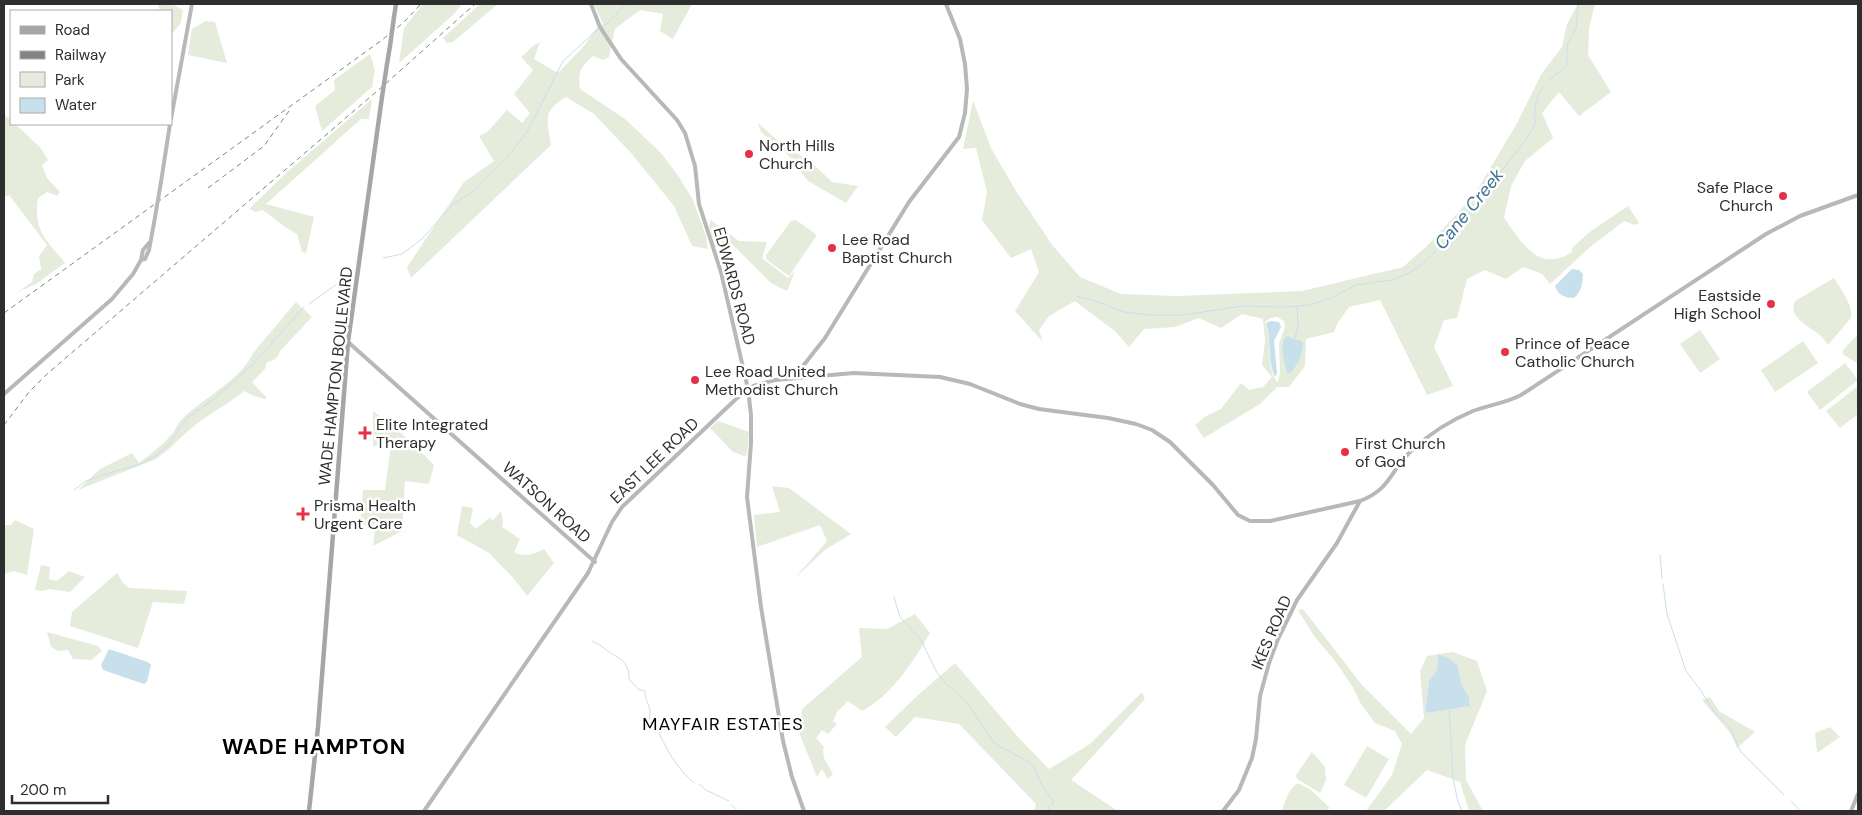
<svg xmlns="http://www.w3.org/2000/svg" width="1862" height="815" viewBox="0 0 1862 815" font-family="'DM Sans',sans-serif">
  <rect width="100%" height="100%" fill="#fff"/>
  <path fill="#e5ecdc" fill-rule="evenodd" d="M158 4H172L183 10 181 23 171 35V11H160Z
    M423 4H462L453 15 399 63 404 28Z
    M480 4H498L453 42 447 43 443 38Z
    M594 4H692L673 39 660 31 663 14 640 10 615 29 609 57 603 60 593 56C580 68 578 71 580 89L625 119 661 153 679 177 693 200 706 236 708 249 692 246 674 206 631 153 594 114 566 97C542 111 547 120 551 145L411 278 407 267 464 182 494 161 479 136 487 132 507 110 522 123 530 113 514 94 533 70 521 57 533 46 540 42 534 59 558 73 585 45 597 27 603 24Z
    M1578 4H1595L1589 28 1588 55 1611 92 1579 116 1559 92 1542 113 1553 138 1525 161 1511 186 1504 218C1522 242 1538 274 1572 252V248L1591 231 1628 206 1639 223 1635 225 1624 221 1589 248 1550 284 1542 274 1523 267 1506 279 1485 270 1467 279 1457 318 1444 320 1434 347 1453 386 1427 395 1380 300 1349 307 1337 324 1334 332 1306 339 1305 366 1289 387H1277L1260 404 1204 438 1195 425 1206 416 1221 409 1241 383 1249 390 1263 387 1272 377 1262 365 1265 340 1263 319 1242 314 1221 328 1199 318 1175 327 1144 329 1129 347 1116 332 1075 301 1049 316 1039 330 1043 342 1015 311 1039 272 1031 249 1011 258 982 220 987 192 976 148 963 149 973 101 991 148 1016 191 1053 246 1080 277 1121 294 1177 296 1302 291 1403 267 1428 245 1474 195 1516 125 1542 73 1562 47 1567 24ZM1277 317 1284 321 1285 327 1279 343 1280 372 1278 382C1267 374 1271 346 1268 333 1268 329 1266 325 1265 322L1270 318Z
    M206 21 215 22 227 63 188 55 192 29Z
    M370 54 375 70 372 87 322 131 315 106 335 90 334 80Z
    M372 99 369 119H361L266 204 314 217 306 253 302 252 297 234C284 228 275 218 262 210L256 212 249 209 285 174Z
    M4 114 11 121V124H15L40 147 48 160 42 165 47 178 60 192 57 196 47 192 38 198C33 231 46 239 65 263L36 284 18 292 32 282 34 274 41 269 39 256 47 245 9 195 4 198Z
    M758 123 776 139 813 164 832 182 858 186 846 203 808 181 787 154 761 132Z
    M711 220 739 241 767 242 762 258 788 278 795 271 787 291 771 283 730 242 715 247 709 226Z
    M796 220 817 235 789 276 766 259V255L791 221Z
    M1834 278C1841 290 1853 304 1851 318L1828 345C1826 342 1823 338 1820 335 1810 327 1787 317 1795 301Z
    M296 302 312 317 280 351C278 358 274 361 267 362L265 369 252 382 267 398 265 399 254 396 244 391C230 403 213 411 198 423 183 434 171 449 156 459L78 490 100 469 132 453 139 463C150 454 162 446 171 435 176 430 177 423 182 419 202 399 242 379 253 353Z
    M1700 330 1720 359 1700 373 1680 344Z
    M1858 334V364L1843 354V350Z
    M1803 341 1818 363 1775 392 1761 370Z
    M1845 363 1858 380 1820 410 1807 392Z
    M1858 386V414L1840 428 1826 411Z
    M373 411 407 438 434 465 429 484 405 481 402 531 373 546 375 527 360 524 363 490H385L391 445 373 446Z
    M718 421 749 432 747 455 744 456 733 452 710 428Z
    M772 486 789 488 851 534 825 550 794 579 827 541 820 525 757 547 754 515 780 512Z
    M462 506 473 508 470 523 476 529 489 518 493 520 501 511 503 521 502 527 520 539 514 552C524 558 534 554 544 549L554 563 527 596 515 580 489 553 457 535Z
    M15 520 34 529 27 575 14 571 4 574V525H11Z
    M41 565 50 567 49 579 57 581 69 571 85 577 70 592 49 589 42 591 35 590Z
    M117 573 123 583 129 588 187 591 184 604 153 602 138 648 70 626 72 612Z
    M1303 609 1362 685 1411 734 1424 718 1420 671 1427 656 1453 652 1477 661 1487 691 1465 745 1466 780 1483 811H1469L1460 782 1427 770 1384 811H1366L1392 775 1402 744 1395 731 1375 723 1361 704 1352 686 1335 661 1314 636 1298 610ZM1438 654 1449 659 1458 666 1461 683 1469 697 1470 706 1428 713 1425 712 1429 681 1437 670Z
    M915 614 930 633C914 661 891 696 862 711L848 701 837 712 833 721 837 724 828 734 822 730 816 738 824 747 823 749 824 758 833 774 828 779 822 769 817 777 800 735 802 709 862 657 859 628 887 629Z
    M47 632 98 646 102 651 91 660 73 659 68 650 58 651 51 647Z
    M955 663 1018 737 1049 769 1090 744 1142 692 1145 699 1071 780 1118 811H1034L1036 804 959 724 915 717 896 737 885 727 917 696Z
    M1710 697 1719 711 1755 732 1737 748 1731 734 1702 700Z
    M1830 727 1840 737 1817 753 1815 733Z
    M1367 746 1389 759 1366 798 1344 785Z
    M1312 752 1325 767 1326 780 1320 793 1297 779 1296 775Z
    M1298 783 1311 790 1329 807 1328 811H1282C1285 801 1289 788 1298 783Z"/>
  <path fill="#c8dfec" d="M1572 269 1579 270 1583 274C1582 285 1582 291 1574 298 1565 298 1558 295 1555 286Z
    M1270 321 1279 322 1281 327 1274 341 1277 373 1275 377C1267 361 1272 340 1266 323Z
    M1286 336 1303 342C1303 355 1298 364 1290 374L1287 372C1284 361 1279 346 1286 336Z
    M109 649 148 662 151 665 147 682 144 684 103 670 101 665Z
    M1438 654 1450 659 1458 666 1461 683 1469 697 1470 706 1428 713 1425 712 1429 681 1437 670Z"/>
  <g fill="none" stroke-linecap="round" stroke-linejoin="round">
    <path stroke="#c8dfec" stroke-width="1" d="M1549 80 1567 65V45L1576 28 1578 4
      M383 258 402 254 422 239 453 204 473 192 506 159 527 132 563 61 596 31 608 23 626 4
      M1076 296 1098 302 1124 312 1150 315H1184L1242 306 1284 307 1310 305 1331 298 1356 285 1391 280 1405 275 1419 267 1453 234 1527 138 1535 124C1534 112 1535 97 1543 87
      M309 304 344 279
      M1295 338 1298 325 1297 307
      M74 490 86 481 116 471 138 465 157 455 170 443 186 419 214 399 254 363 304 307
      M1660 555 1662 578
      M1663 584 1667 614 1686 671 1701 691 1714 711 1730 728 1741 752 1784 795
      M894 597 900 617 921 640 936 671 946 684 965 700 995 744 1029 762 1035 769 1042 786 1054 802 1048 807 1049 811
      M592 641C599 643 603 648 609 652 622 660 629 662 629 679L639 690H643L645 691C645 701 650 705 650 712 650 717 649 720 650 725L656 727C666 748 676 768 694 783
      M1449 708 1453 778 1458 802 1462 811
      M699 784 706 790 729 801
      M1791 801 1800 811
      M732 805 737 811"/>
    <path stroke="#b8b8b8" stroke-width="4" d="M591 4 600 27 621 59 677 120 685 133 695 166 699 204 721 272 748 389 751 415V443L747 497 761 607 783 741 792 777 804 811
      M171 119 192 4
      M161 182 170 124
      M141 260 145 259 149 250 154 223
      M348 342 595 562
      M802 377 803 366 825 338 909 202 959 137 965 113 967 89 965 64 960 39 946 4
      M4 394 112 299 133 274 141 260 143 250 149 243
      M424 811 588 573 612 522 622 507 736 399 753 386 775 380 854 373 940 377 970 384 1020 404 1039 409 1108 418 1136 424 1152 430 1170 442 1213 485 1238 515 1250 521H1270L1360 501C1391 489 1390 471 1411 451 1428 435 1451 420 1473 411 1489 405 1506 403 1521 395L1766 234 1800 216 1858 195
      M1223 811 1239 790 1252 758 1256 739 1260 696 1269 663 1278 639 1297 600 1337 543 1360 501
      M1851 811 1858 794"/>
    <path stroke="#a6a6a6" stroke-width="4.5" d="M394 17 396 4
      M387 64 390 46
      M309 811 318 727 348 342 382 97"/>
    <path stroke="#838383" stroke-width="1" stroke-dasharray="5 4" stroke-linecap="butt" d="M208 188 264 146 289 111
      M4 313 382 40 403 23 421 4
      M4 425 29 392 47 374 383 86 475 4"/>
    <path stroke="#b8b8b8" stroke-width="4" d="M154 223 161 182"/>
    <path stroke="#a6a6a6" stroke-width="4.5" d="M390 46 394 17
      M382 97 387 64"/>
  </g>
  <g fill="#e63045" stroke="#fff" stroke-width="2">
    <circle cx="749" cy="154" r="5"/>
    <circle cx="1783" cy="196" r="5"/>
    <circle cx="832" cy="248" r="5"/>
    <circle cx="1771" cy="304" r="5"/>
    <circle cx="1505" cy="352" r="5"/>
    <circle cx="695" cy="380" r="5"/>
    <path d="M362.5 425.5h5v5h5v5h-5v5h-5v-5h-5v-5h5z"/>
    <circle cx="1345" cy="452" r="5"/>
    <path d="M300.5 506.5h5v5h5v5h-5v5h-5v-5h-5v-5h5z"/>
  </g>
  <g text-anchor="middle" stroke-width="5" stroke-linejoin="round" paint-order="stroke">
    <g font-size="16" fill="#2e2e2e" stroke="#fff" text-anchor="start">
      <text x="759" y="151">North Hills<tspan x="759" dy="18">Church</tspan></text>
      <text x="1773" y="193" text-anchor="end">Safe Place<tspan x="1773" dy="18">Church</tspan></text>
      <text x="842" y="245">Lee Road<tspan x="842" dy="18">Baptist Church</tspan></text>
      <text x="1761" y="301" text-anchor="end">Eastside<tspan x="1761" dy="18">High School</tspan></text>
      <text x="1515" y="349">Prince of Peace<tspan x="1515" dy="18">Catholic Church</tspan></text>
      <text x="705" y="377">Lee Road United<tspan x="705" dy="18">Methodist Church</tspan></text>
      <text x="376" y="430">Elite Integrated<tspan x="376" dy="18">Therapy</tspan></text>
      <text x="1355" y="449">First Church<tspan x="1355" dy="18">of God</tspan></text>
      <text x="314" y="511">Prisma Health<tspan x="314" dy="18">Urgent Care</tspan></text>
    </g>
    <g font-size="16" fill="#2e2e2e" stroke="#fff">
      <text transform="translate(735 286) rotate(75)" y="6">EDWARDS ROAD</text>
      <text transform="translate(335 376) rotate(-84)" y="6">WADE HAMPTON BOULEVARD</text>
      <text transform="translate(654 460) rotate(-44)" y="6">EAST LEE ROAD</text>
      <text transform="translate(547 502) rotate(42)" y="6">WATSON ROAD</text>
      <text transform="translate(1271 632) rotate(-67)" y="6">IKES ROAD</text>
    </g>
    <g font-size="18" font-style="italic" fill="#3c7491" stroke="#fff">
      <text transform="translate(1469 209) rotate(-51)" y="6">Cane Creek</text>
    </g>
    <g font-size="18" letter-spacing="1" fill="#000" stroke="#fff">
      <text x="723" y="730">MAYFAIR ESTATES</text>
    </g>
    <g font-size="21" font-weight="bold" letter-spacing="1" fill="#000" stroke="#fff">
      <text x="314" y="754">WADE HAMPTON</text>
    </g>
  </g>
  <rect width="1862" height="815" fill="none" stroke="#2e2e2e" stroke-width="10"/>
  <rect x="10" y="10" width="162" height="115" fill="#ffffff" stroke="#ababab"/>
  <rect x="20" y="26" width="25" height="8" fill="#a6a6a6" stroke="#ababab"/>
  <text x="55" y="35" font-size="15" fill="#2e2e2e">Road</text>
  <rect x="20" y="51" width="25" height="8" fill="#838383" stroke="#ababab"/>
  <text x="55" y="60" font-size="15" fill="#2e2e2e">Railway</text>
  <rect x="20" y="72" width="25" height="15" fill="#e5ecdc" stroke="#ababab"/>
  <text x="55" y="85" font-size="15" fill="#2e2e2e">Park</text>
  <rect x="20" y="98" width="25" height="15" fill="#c8dfec" stroke="#ababab"/>
  <text x="55" y="110" font-size="15" fill="#2e2e2e">Water</text>
  <path d="M12 795v8h96v-8" fill="none" stroke="#2e2e2e" stroke-width="2.5"/>
  <text x="20" y="795" font-size="15" fill="#2e2e2e" stroke="#ffffff" stroke-width="4" paint-order="stroke">200 m</text>
</svg>
